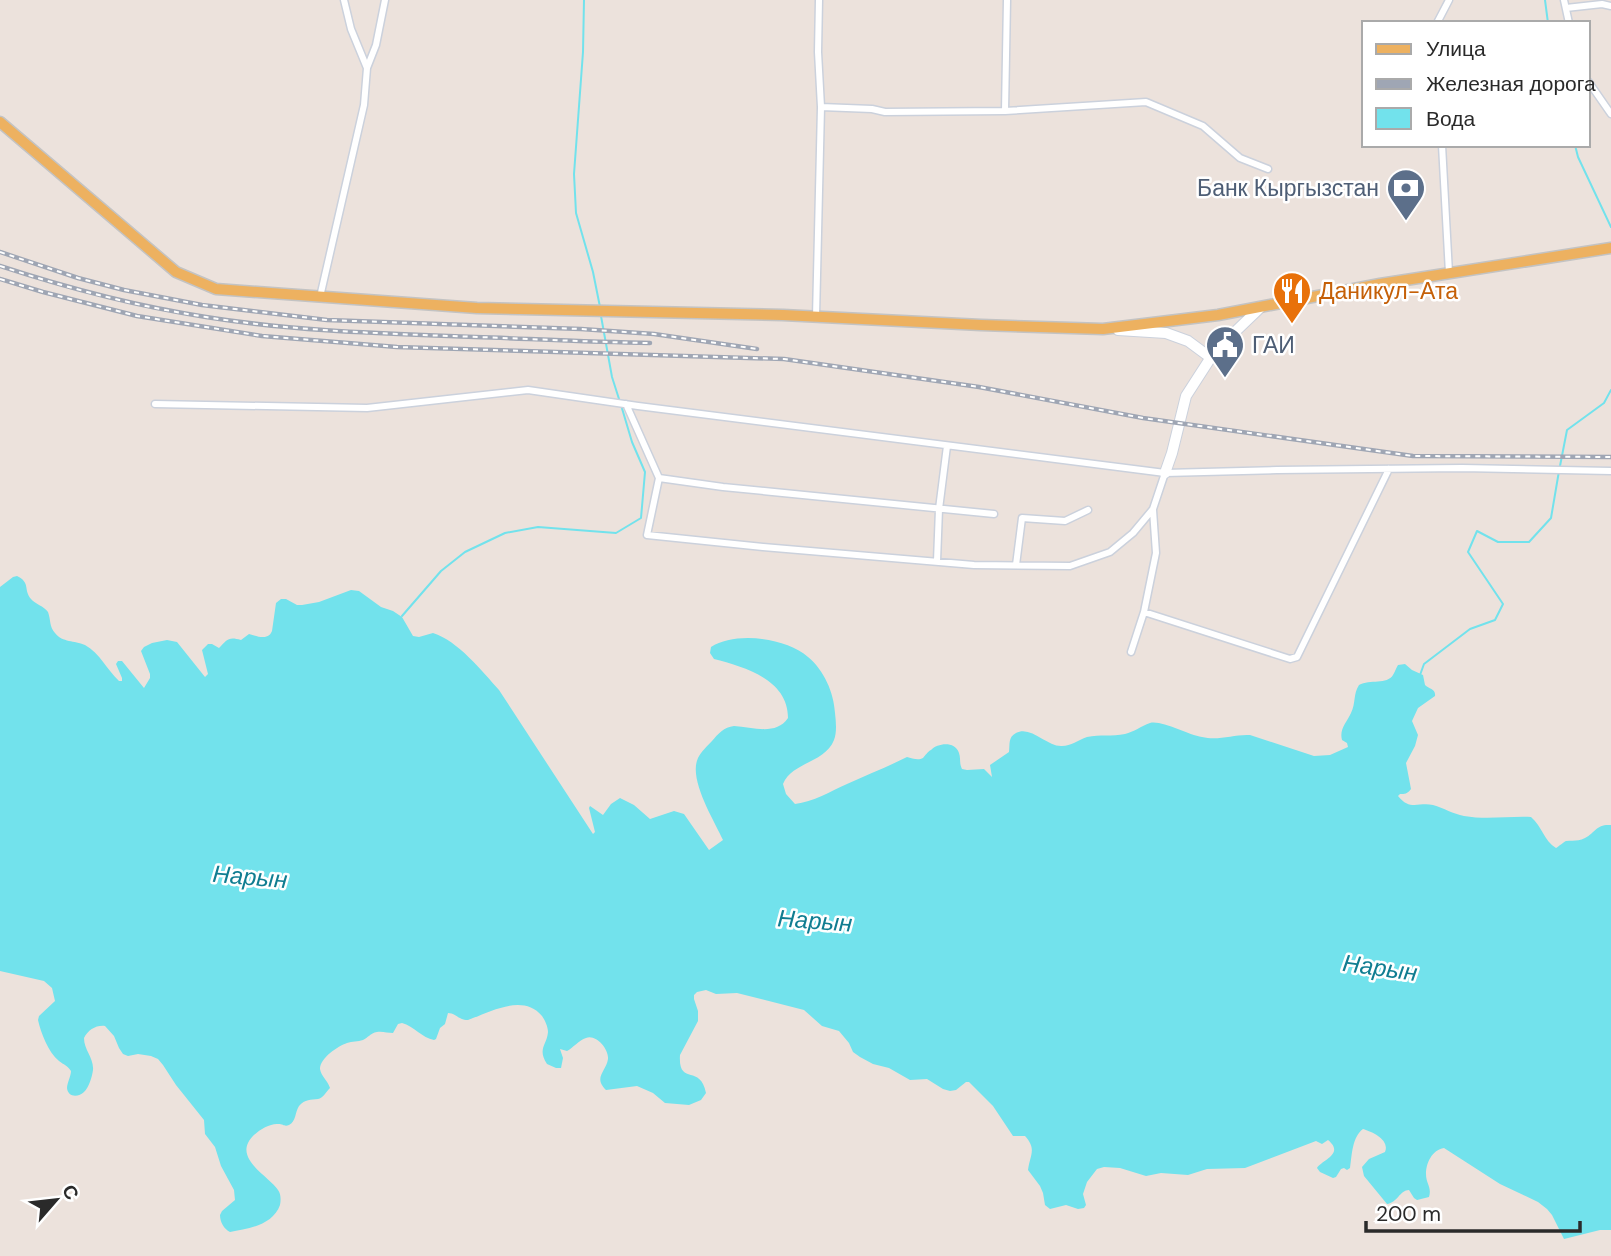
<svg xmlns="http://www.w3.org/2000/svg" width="1611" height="1256" viewBox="0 0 1611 1256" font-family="'DM Sans',sans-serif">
  <rect width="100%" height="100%" fill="#ece2dc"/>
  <path fill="#72e2ec" d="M17 576C31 583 23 589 31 599 35 604 44 606 48 612 51 620 49 626 55 633 63 643 74 640 85 645 100 653 107 670 119 681H122V678L116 664 118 661H122L144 688 150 678V674L141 651 144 647 152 643 167 640 177 642 205 677 208 674 202 650 208 644H212L219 648C227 640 228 636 241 640L249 634C257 636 268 641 272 631L276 603 281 599H286L297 605H302L319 602 351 590 359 591 381 607 393 611 402 617 413 636 419 637 433 633C458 641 482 671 499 690L593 834 595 832 589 808 590 806 603 815 611 804 620 798 634 805 650 819 674 811 684 814 709 850 723 840C714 820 688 779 698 758 701 752 707 746 712 741 718 734 724 727 734 726 753 727 776 736 788 718 788 679 744 667 714 659L710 653 711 647C736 631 786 638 808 657 824 670 834 693 835 713 836 722 837 732 834 740 825 763 792 762 783 784L786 794 795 804C813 802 831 791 847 784 867 775 887 767 907 757 912 758 918 761 923 758 925 756 928 751 931 750 938 743 955 741 959 753 961 759 959 763 962 769L967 770 984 769 992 777 990 765 1009 752C1010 744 1008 737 1016 733 1031 725 1047 747 1062 746 1071 746 1078 740 1087 737 1100 734 1112 737 1125 734 1134 732 1141 726 1150 723 1162 720 1188 735 1202 737 1219 741 1234 734 1250 735L1314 756 1330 755 1348 747 1347 743 1342 740C1339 729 1347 722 1351 713 1356 703 1353 694 1359 685 1370 679 1387 685 1393 675 1395 672 1396 668 1398 665L1405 664 1412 670 1423 675 1425 685C1429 689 1436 689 1435 696L1418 708 1412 721 1418 735 1415 746 1406 763 1411 789C1407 794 1405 794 1400 794L1398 796C1410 811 1418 802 1433 805 1444 808 1453 814 1464 816 1486 820 1509 816 1531 817 1542 826 1544 841 1556 848 1558 847 1565 841 1566 841 1573 840 1578 842 1585 838 1596 832 1596 824 1611 825V1230H1600L1564 1239 1552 1215 1547 1209 1538 1202 1500 1184 1444 1148C1432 1150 1426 1163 1426 1174 1426 1184 1432 1187 1429 1197L1417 1200 1414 1198 1409 1190C1400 1190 1397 1203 1387 1204L1364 1176 1362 1167 1369 1159 1385 1152C1390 1140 1373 1132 1363 1129 1352 1137 1352 1155 1350 1168L1347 1170 1344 1168 1341 1169 1336 1177 1333 1178 1320 1172 1317 1168C1322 1160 1345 1154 1328 1140L1322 1144 1316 1141 1245 1168 1207 1169 1188 1175 1161 1173 1146 1176 1120 1168 1104 1167 1097 1169 1087 1182 1083 1194 1086 1205 1084 1208 1078 1209 1066 1205 1050 1209 1045 1205 1043 1193 1040 1186 1028 1170C1030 1155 1037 1149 1025 1136H1013L993 1106 969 1082H966L956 1090 950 1091 943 1089 927 1079 910 1080 889 1068 873 1064 860 1057 853 1052 849 1043 839 1031 822 1026 804 1010 737 993 716 994 706 990 697 992 694 995V999L698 1011V1021L680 1055C678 1087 700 1063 706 1093L701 1100 689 1105 665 1103 653 1093 637 1086 606 1090C593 1077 606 1072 608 1059 609 1049 596 1034 586 1038 579 1040 573 1048 567 1051L560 1049 563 1058 561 1068H556L547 1064C537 1049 547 1045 548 1032 548 1027 545 1020 542 1016 523 993 490 1012 468 1020 458 1020 456 1013 448 1013L445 1024 440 1028 436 1039 434 1040C422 1038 414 1026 402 1023L398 1024 393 1033C388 1033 382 1031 377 1032 370 1033 368 1038 363 1040 358 1042 352 1041 347 1043 338 1046 320 1058 320 1069 321 1076 328 1081 330 1088 326 1092 323 1098 318 1099 311 1100 305 1099 299 1106 295 1112 296 1122 289 1125 284 1127 284 1124 278 1124 268 1123 252 1134 248 1143 239 1162 271 1178 278 1190 281 1194 281 1200 280 1205 273 1225 248 1229 230 1232 224 1229 220 1222 220 1215L222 1211 235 1200 234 1190 221 1166 215 1147 205 1134 204 1120 176 1085 163 1065 158 1059 151 1056 138 1054 128 1056 123 1054 119 1048 114 1036 105 1026C96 1025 88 1030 84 1038 84 1050 94 1058 93 1070 92 1077 89 1087 84 1092 79 1097 68 1098 67 1088 67 1083 71 1076 71 1071 67 1065 64 1065 59 1061 48 1052 41 1033 38 1020L39 1016 55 1001 52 988 44 981 0 971V587L13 577Z"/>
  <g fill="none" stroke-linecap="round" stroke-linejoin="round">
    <path stroke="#72e2ec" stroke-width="2" d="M584 0 583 52 574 174 576 213 593 272 600 307
      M1545 0 1548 23
      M1575 145 1578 157 1611 227
      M601 316 612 377 619 399
      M1560 466 1567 430 1604 403 1611 390
      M402 616 441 571 465 552 505 533 538 527 616 533 641 518 645 472 632 442 621 405
      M1420 675 1424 664 1470 629 1495 620 1503 604 1468 552 1477 531 1498 542H1529L1551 518 1559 471"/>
    <defs>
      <path id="street" d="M1564 0 1569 23
        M1566 8 1602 4 1611 6
        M1437 23 1449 0
        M367 68 376 45 385 0
        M1588 81 1611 114
        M821 107 872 109 885 112 1005 111 1146 102 1203 126 1240 158 1268 169
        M1005 111 1007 0
        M1442 145 1449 273
        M320 297 364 105 367 68 351 29 344 0
        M816 317 821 107 818 52 819 0
        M155 404 367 408 528 390 638 406 1165 473 1277 470 1462 468 1611 471
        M626 404 659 478 723 487 994 514
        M659 478 647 535 763 547 974 565 1070 566 1110 552 1133 533 1153 509 1165 473
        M937 561 939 509 947 446
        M1016 565 1022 518 1065 521 1088 510
        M1144 612 1290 659 1297 657 1389 469
        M1131 652 1144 612 1156 553 1153 510"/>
      <path id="secondary" d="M1118 330 1166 333 1188 341 1211 358
        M1165 473 1172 453 1186 396 1215 351 1261 307"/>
      <path id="primary" d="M0 122 176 272 216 289 477 308 783 315 981 325 1103 329 1218 315 1380 284 1611 248"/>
    </defs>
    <use href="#street" stroke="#cbd1dc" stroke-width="9"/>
    <use href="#secondary" stroke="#cbd1dc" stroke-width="12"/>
    <use href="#primary" stroke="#c3c3c3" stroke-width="13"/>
    <use href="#street" stroke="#fff" stroke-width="6"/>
    <use href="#secondary" stroke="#fff" stroke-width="10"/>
    <use href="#primary" stroke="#edb160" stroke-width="10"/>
    <defs>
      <path id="rail" d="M0 252 78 278 124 290 202 305 327 320 581 329 654 334 757 349
        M0 266C67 288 135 306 206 317 286 330 368 333 449 336 516 338 583 342 650 343
        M0 279 43 292 137 316 262 336 397 347 784 359 979 387 1143 418 1413 456 1611 457"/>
    </defs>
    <use href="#rail" stroke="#9fa6b4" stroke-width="4.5"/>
    <use href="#rail" stroke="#fff" stroke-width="2" stroke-dasharray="5" stroke-linecap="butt"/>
  </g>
  <defs>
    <symbol id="bank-pin" viewBox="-11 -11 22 30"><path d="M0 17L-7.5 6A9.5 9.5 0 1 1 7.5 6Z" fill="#5c6f8a" stroke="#fff"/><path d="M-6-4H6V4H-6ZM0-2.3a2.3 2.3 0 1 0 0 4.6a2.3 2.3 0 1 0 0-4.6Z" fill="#fff"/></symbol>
    <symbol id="restaurant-pin" viewBox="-11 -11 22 30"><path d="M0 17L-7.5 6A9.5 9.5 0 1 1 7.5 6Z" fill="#e8710a" stroke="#fff"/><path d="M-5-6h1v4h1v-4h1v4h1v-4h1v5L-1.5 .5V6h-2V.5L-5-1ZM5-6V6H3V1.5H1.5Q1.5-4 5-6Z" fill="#fff"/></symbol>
    <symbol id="civic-pin" viewBox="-11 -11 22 30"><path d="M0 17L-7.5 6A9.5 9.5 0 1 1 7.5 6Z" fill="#5c6f8a" stroke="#fff"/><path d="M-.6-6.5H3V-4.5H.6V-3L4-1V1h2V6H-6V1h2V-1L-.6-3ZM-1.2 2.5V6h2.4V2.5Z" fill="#fff"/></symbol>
  </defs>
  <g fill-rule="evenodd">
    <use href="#bank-pin" x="1384" y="166" width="44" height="60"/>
    <use href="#restaurant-pin" x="1270" y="269" width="44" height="60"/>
    <use href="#civic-pin" x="1203" y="323" width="44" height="60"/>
  </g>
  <g text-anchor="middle" stroke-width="5" stroke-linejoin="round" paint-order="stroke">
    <g font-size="23" fill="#4e5e75" stroke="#fff" text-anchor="end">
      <text x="1379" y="196">Банк Кыргызстан</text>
      <text x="1252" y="353" text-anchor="start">ГАИ</text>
    </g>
    <g font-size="23" fill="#c56008" stroke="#fff" text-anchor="start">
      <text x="1319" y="299">Даникул-Ата</text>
    </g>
    <g font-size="24" font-style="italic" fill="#107d91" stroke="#fff">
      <text transform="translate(250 877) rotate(5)" y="8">Нарын</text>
      <text transform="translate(815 921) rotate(4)" y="8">Нарын</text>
      <text transform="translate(1380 968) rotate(8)" y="8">Нарын</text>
    </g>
  </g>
  <rect x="1362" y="21" width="228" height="126" fill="#ffffff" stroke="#aaaaaa" stroke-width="2"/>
  <rect x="1376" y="44" width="35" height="10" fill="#edb160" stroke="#aaaaaa" stroke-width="2"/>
  <text x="1426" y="56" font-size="21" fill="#2a2a2a">Улица</text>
  <rect x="1376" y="79" width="35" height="10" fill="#9fa6b4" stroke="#aaaaaa" stroke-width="2"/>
  <text x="1426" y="91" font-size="21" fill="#2a2a2a">Железная дорога</text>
  <rect x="1376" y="108" width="35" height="21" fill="#72e2ec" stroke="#aaaaaa" stroke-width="2"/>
  <text x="1426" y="126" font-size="21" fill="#2a2a2a">Вода</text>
  <g transform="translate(56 1200) rotate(62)" stroke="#ffffff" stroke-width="5" paint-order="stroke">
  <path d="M0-5L12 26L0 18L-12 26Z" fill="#2a2a2a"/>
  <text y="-10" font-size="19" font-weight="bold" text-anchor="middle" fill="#2a2a2a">С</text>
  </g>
  <path d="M1366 1221v10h214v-10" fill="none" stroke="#2a2a2a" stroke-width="3.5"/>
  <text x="1376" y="1221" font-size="21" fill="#2a2a2a" stroke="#ffffff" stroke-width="5" paint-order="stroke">200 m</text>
</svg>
